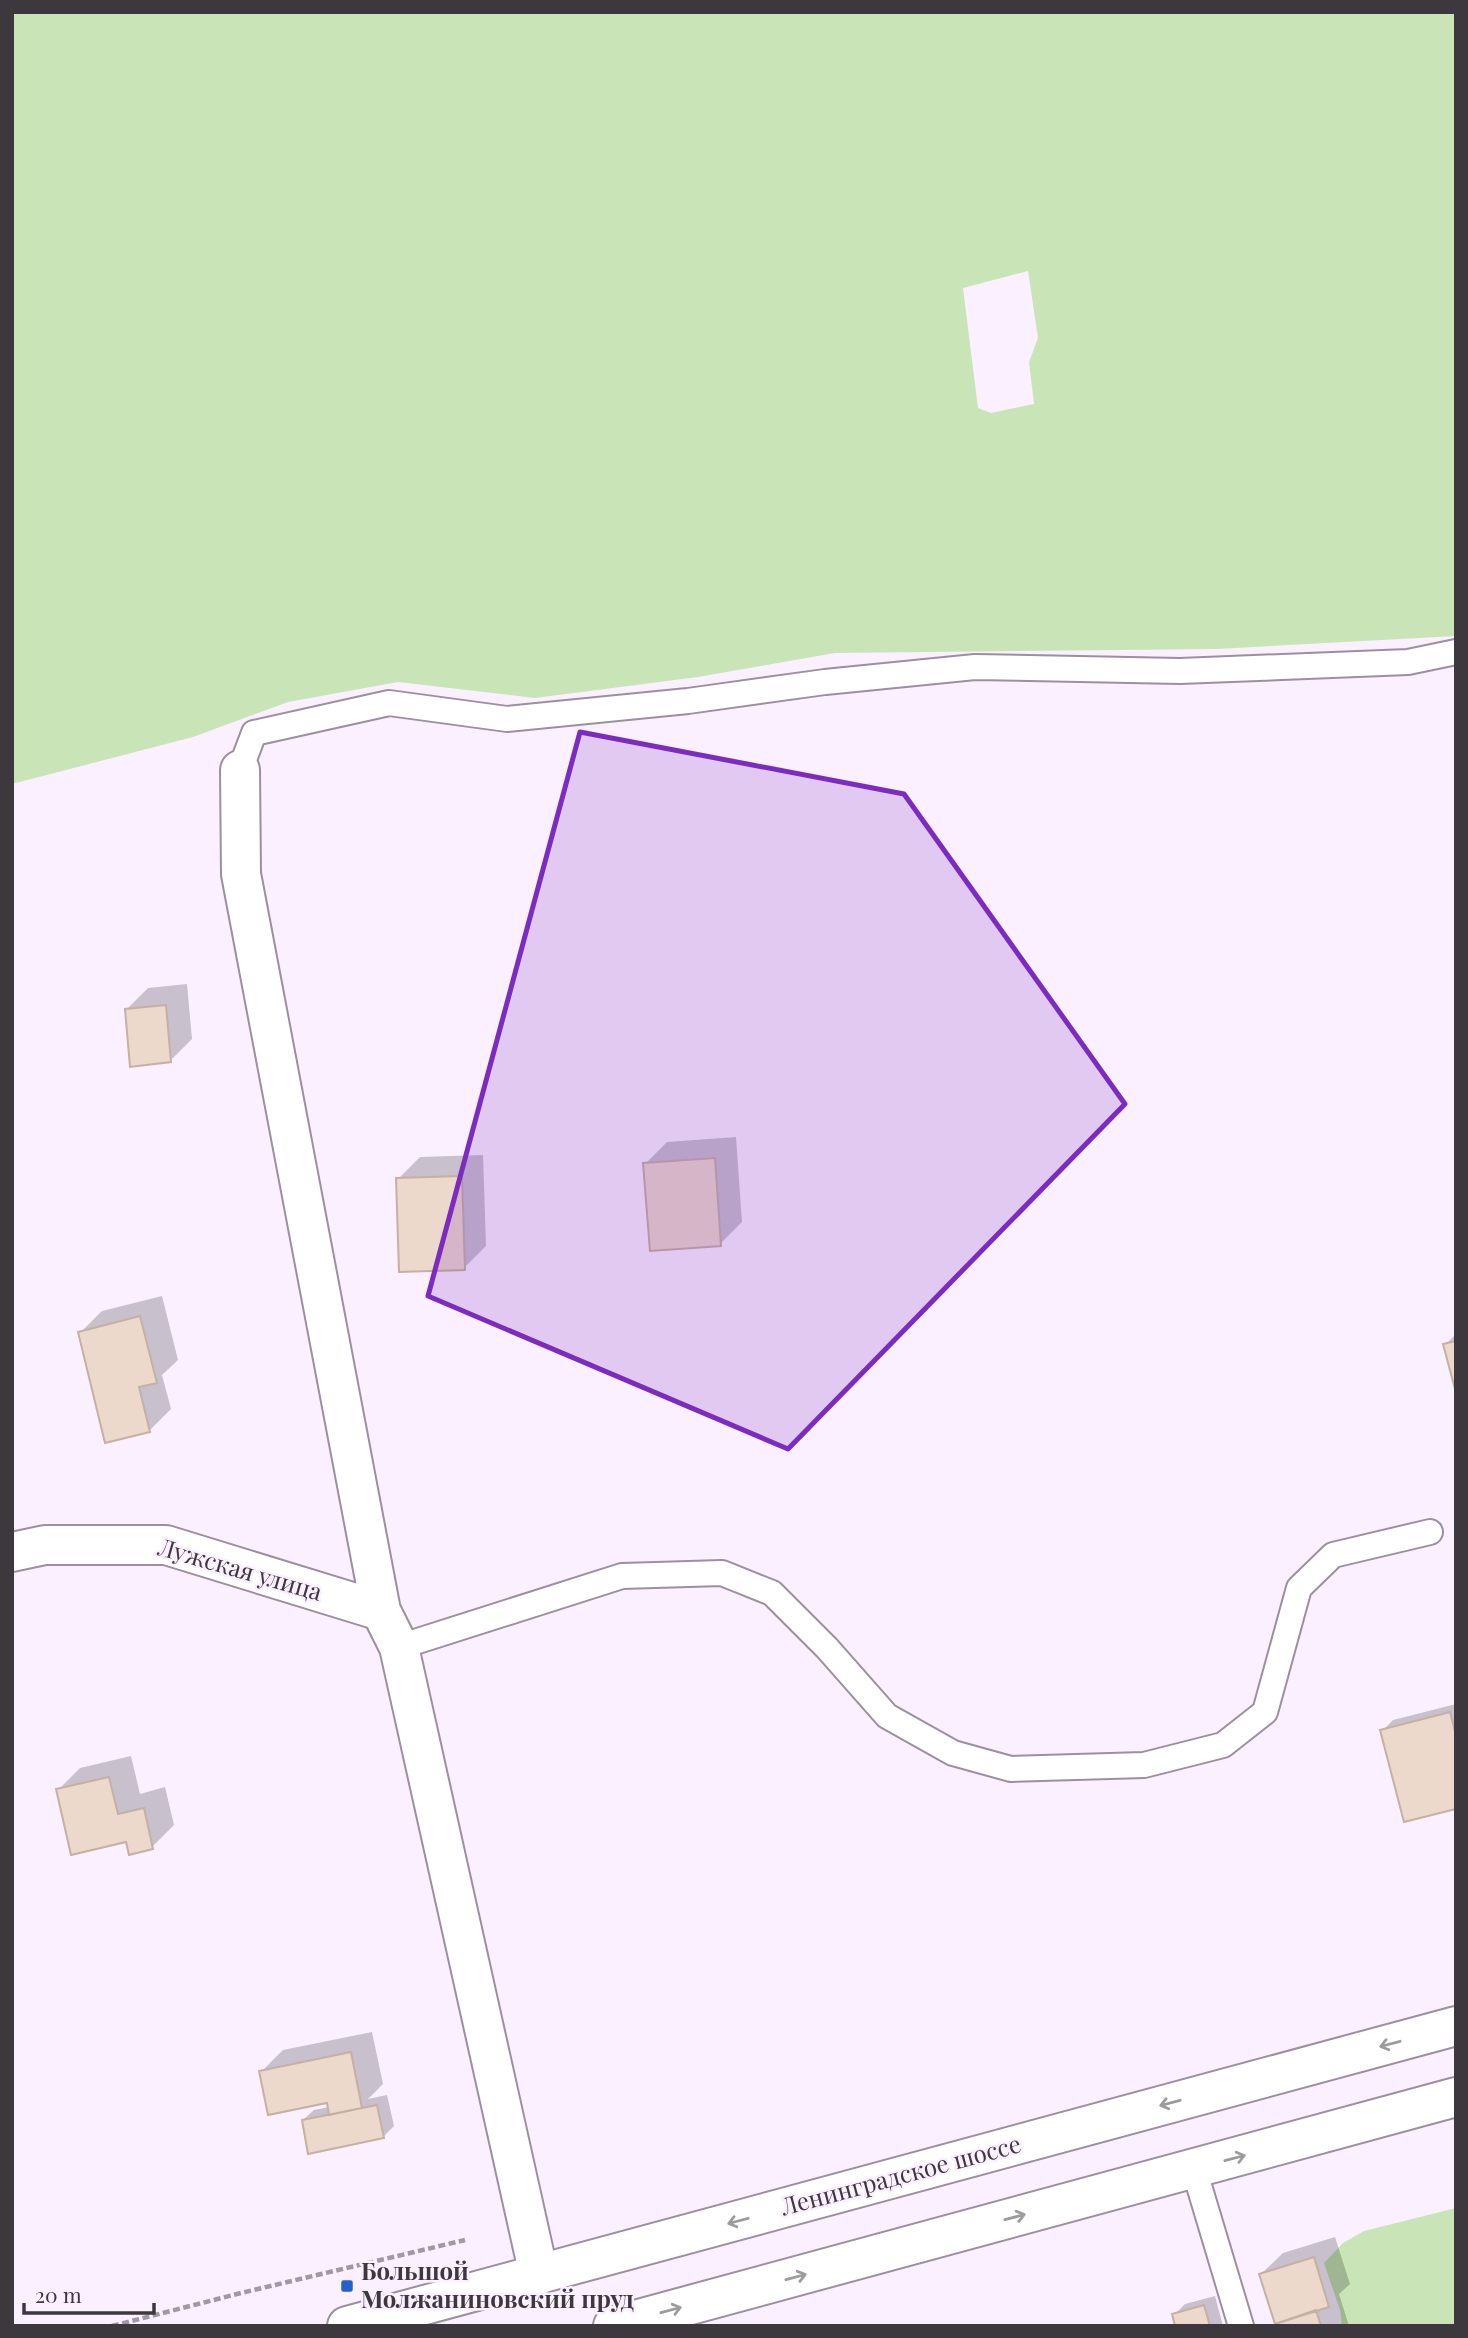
<svg xmlns="http://www.w3.org/2000/svg" width="1468" height="2338" viewBox="0 0 1468 2338" font-family="'Playfair Display',serif">
  <rect width="100%" height="100%" fill="#fbf0ff"/>
  <path fill="#c9e4b7" fill-rule="evenodd" d="M12 12H1456V636L1217 649 835 653 698 677 535 698 398 682 288 702 193 737 12 784ZM1028 271 1038 338 1029 362 1034 404 991 413 978 408 963 288Z
    M1456 2208V2326H1342L1340 2310 1324 2263 1343 2243 1364 2231Z"/>
  <path fill="#0003" d="M187 984 192 1039 171 1060 127 1009 148 988Z
    M736 1137 742 1222 720 1244 645 1164 667 1142Z
    M483 1155 486 1246 464 1268 398 1179 420 1157Z
    M162 1296 178 1360 162 1375 171 1409 149 1431 80 1333 102 1311Z
    M1456 1334V1386L1445 1345Z
    M1456 1704V1807L1382 1731 1393 1720Z
    M131 1756 140 1794 165 1787 174 1825 152 1847 127 1840 58 1790 80 1768Z
    M372 2032 383 2084 368 2099 387 2095 394 2126 383 2137 303 2120 314 2110 329 2107 328 2101 261 2072 283 2050Z
    M1335 2237 1350 2284 1339 2294 1349 2326H1277L1261 2274 1283 2253Z
    M1215 2296 1223 2326H1177L1174 2315 1185 2304Z"/>
  <path fill="#edd8cc" stroke="#c4b0a4" stroke-width="2" d="M166 1005 171 1062 130 1067 125 1009Z
    M715 1158 721 1246 650 1251 643 1163Z
    M462 1176 465 1270 399 1272 396 1178Z
    M140 1316 157 1383 139 1387 150 1432 105 1443 78 1332Z
    M1456 1341V1393L1443 1344Z
    M1450 1712 1456 1735V1809L1404 1822 1380 1730Z
    M109 1777 118 1814 144 1808 153 1849 129 1855 126 1842 71 1855 56 1789Z
    M351 2052 362 2108 329 2115 327 2103 268 2115 259 2071Z
    M377 2105 384 2138 308 2154 302 2120Z
    M1314 2257 1329 2307 1275 2324 1259 2274Z
    M1204 2305 1210 2326H1175L1172 2314Z
    M1316 2310 1321 2326H1275V2324Z"/>
  <g fill="none" stroke-linecap="round" stroke-linejoin="round">
    <defs>
      <path id="lane" d="M240 770 254 733 389 703 507 719 688 701 825 682 975 667 1180 671 1408 662 1456 652
        M399 1647 622 1576 722 1573 772 1593 827 1648 887 1716 953 1753 1011 1769 1144 1765 1223 1745 1265 1712 1299 1588 1333 1555 1430 1532
        M1194 2169 1241 2326"/>
      <path id="street" d="M240 770 241 874 381 1611 399 1647 539 2275
        M12 1552 45 1545H166L381 1611"/>
      <path id="highway" d="M347 2326 1456 2026
        M613 2326 1456 2097"/>
    </defs>
    <use href="#lane" stroke="#9c8fa0" stroke-width="28"/>
    <use href="#street" stroke="#9c8fa0" stroke-width="42"/>
    <use href="#highway" stroke="#9c8fa0" stroke-width="42"/>
    <path stroke="#a098a3" stroke-width="4.5" stroke-dasharray="7 3.5" stroke-linecap="butt" d="M112 2326 241 2293 465 2240"/>
    <use href="#lane" stroke="#fff" stroke-width="24"/>
    <use href="#street" stroke="#fff" stroke-width="38"/>
    <use href="#highway" stroke="#fff" stroke-width="38"/>
  </g>
  <defs><path id="oneway-shaft" d="M-6 0H5M1.5-3L5.5 0L1.5 3" fill="none" stroke-width="1.6" stroke-linecap="round" stroke-linejoin="round" transform="scale(1.75)"/></defs>
  <g stroke="#9e9b9e">
    <use href="#oneway-shaft" transform="translate(1390 2044) rotate(165)"/>
    <use href="#oneway-shaft" transform="translate(1170 2103) rotate(165)"/>
    <use href="#oneway-shaft" transform="translate(1235 2158) rotate(-15)"/>
    <use href="#oneway-shaft" transform="translate(1015 2217) rotate(-15)"/>
    <use href="#oneway-shaft" transform="translate(738 2221) rotate(165)"/>
    <use href="#oneway-shaft" transform="translate(796 2277) rotate(-15)"/>
    <use href="#oneway-shaft" transform="translate(671 2310) rotate(-15)"/>
  </g>
  <path fill="#7b2cbf" fill-opacity="0.2" stroke="#7b2cbf" stroke-width="5" stroke-linejoin="round" d="M580 732 904 794 1125 1104 788 1449 428 1296Z"/>
  <rect fill="#2460cc" stroke="#fbf0ff" stroke-width="2.5" x="340" y="2279" width="14" height="14" rx="3.5"/>
  <g text-anchor="middle" stroke-width="5" stroke-linejoin="round" paint-order="stroke">
    <g font-size="24" fill="#3d373e" stroke="#fbf0ff">
      <text transform="translate(240 1570) rotate(16)" y="8">Лужская улица</text>
      <text transform="translate(901 2176) rotate(-15)" y="8">Ленинградское шоссе</text>
    </g>
    <g font-size="24" font-weight="bold" fill="#3d373e" stroke="#fbf0ff" text-anchor="start">
      <text x="361" y="2280">Большой<tspan x="361" dy="28">Молжаниновский пруд</tspan></text>
    </g>
  </g>
  <rect width="1468" height="2338" fill="none" stroke="#3d373e" stroke-width="28"/>
  <path d="M24 2303v10h130v-10" fill="none" stroke="#3d373e" stroke-width="3.5"/>
  <text x="35" y="2303" font-size="21" fill="#3d373e" stroke="#fbf0ff" stroke-width="5" paint-order="stroke">20 m</text>
</svg>
